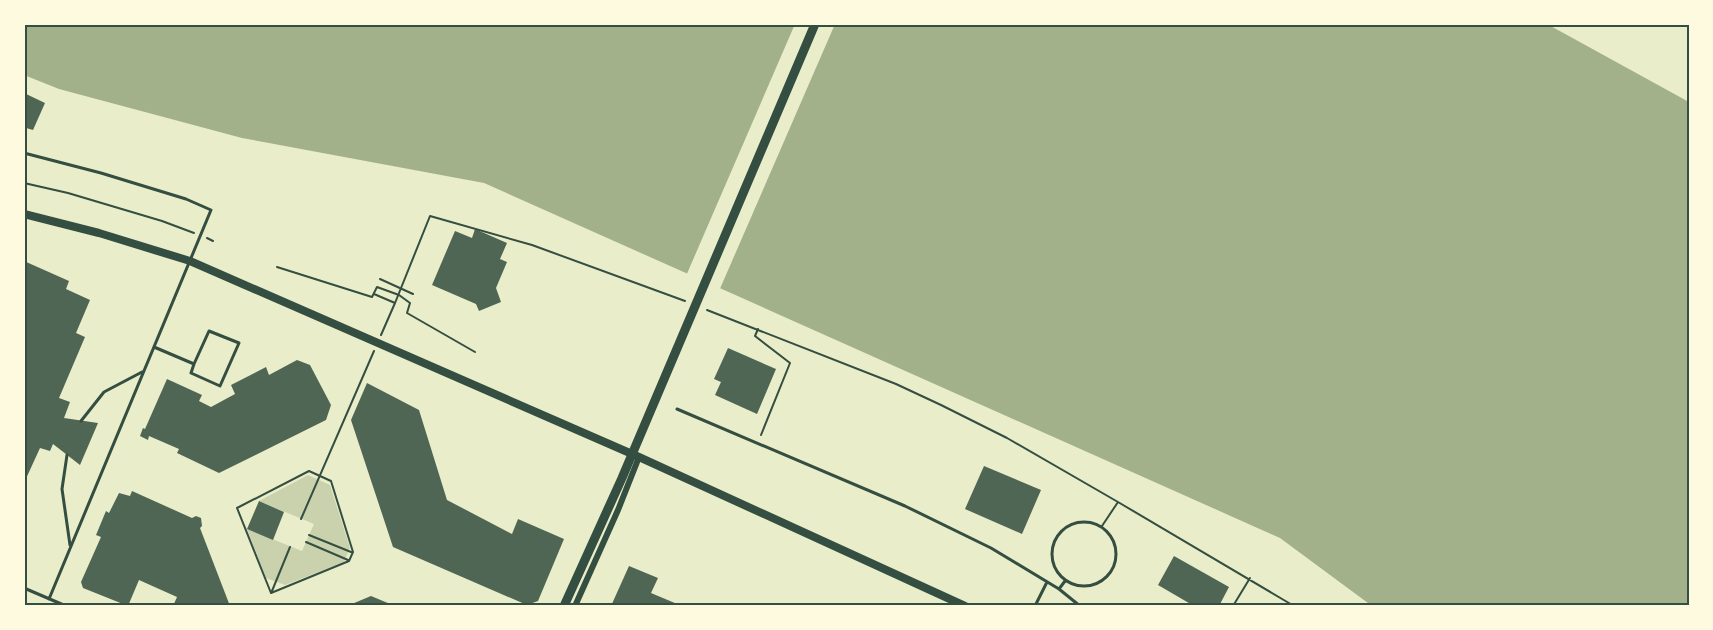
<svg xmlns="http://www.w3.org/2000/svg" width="1713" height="630" viewBox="0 0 1713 630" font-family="'Noto Serif',serif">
  <rect width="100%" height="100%" fill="#e9edc9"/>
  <path fill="#cad2ad" d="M308 475 330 485 350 548 344 562 285 585 266 578 247 529 302 551 314 524 259 501Z"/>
  <path fill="#a3b18a" d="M24 24H1547L1689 102V606H1372L1280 538 484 183 242 138 59 89 24 75Z"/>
  <path fill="#e9edc9" d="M795 24H835L719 291 686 276Z"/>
  <path fill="#4f6655" d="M24 93 45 103 33 130 26 128 24 134Z
    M475 229 507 243 500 259 507 262 496 288 501 302 479 311 476 304 432 285 455 231 472 238Z
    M24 261 69 281 66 289 90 300 76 333 85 337 59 398 70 402 64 418 98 423 80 465 53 444 50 451 40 448 24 483Z
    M728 348 776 369 757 414 715 395 721 382 714 379Z
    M297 360 310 365 331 405 326 420 219 473 177 453 179 449 149 436 148 440 140 436 143 428 145 429 167 379 202 395 199 401 211 407 235 394 231 385 266 367 269 375Z
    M367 383 419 410 447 500 512 534 518 519 564 539 538 601 527 605 393 547 351 420Z
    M984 466 1041 490 1022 534 965 509Z
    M132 491 192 518 196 516 201 518 202 526 200 528 230 606H173L177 597 139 580 128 606 83 588 81 582 101 537 96 535 106 511 109 513 119 493 130 496Z
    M259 501 284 512 273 540 247 529Z
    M1174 556 1229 587 1219 606H1194L1158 585Z
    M629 566 658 578 651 593 682 606H611Z
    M371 596 395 606H347Z"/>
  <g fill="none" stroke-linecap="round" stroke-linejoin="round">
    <path stroke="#344e41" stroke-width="2" d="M24 183 68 193 162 221 194 233
      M207 238 213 241
      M277 267 372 297 377 287 399 295 410 303 407 313 475 352
      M380 279 413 294
      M374 294 395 303 381 335
      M395 303 430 216 532 245 685 301
      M707 310 896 384 941 405 1007 438 1118 502 1294 606
      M758 329 755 336 790 363 761 435
      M309 471 331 481 353 552 349 561 271 593 237 508Z
      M301 519 374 351
      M1102 526 1118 502
      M309 535 351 552
      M306 542 348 560
      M272 591 290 547
      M1233 606 1250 578"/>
    <path stroke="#344e41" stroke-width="3" d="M24 153 101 173 186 199 211 210 49 599
      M154 347 194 364 209 331 239 343 220 386 191 373 194 364
      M677 409 905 506 991 548 1059 589 1065 581
      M81 421 104 392 142 372
      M67 455 62 489 70 545
      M1052 554a32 32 0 1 1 64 0a32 32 0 1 1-64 0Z
      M24 588 66 606
      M1059 589 1080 606
      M1035 606 1047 582"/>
    <path stroke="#344e41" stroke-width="6" d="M575 606 618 510 639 457"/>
    <path stroke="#344e41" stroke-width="8" d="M24 214 99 233 190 261 639 457 965 606"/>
    <path stroke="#344e41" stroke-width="9" d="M564 606 622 478 815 24"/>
  </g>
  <rect width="1713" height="630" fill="none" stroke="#fefae0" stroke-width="51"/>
  <rect x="26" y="26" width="1662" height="578" fill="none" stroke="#344e41" stroke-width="2"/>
</svg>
